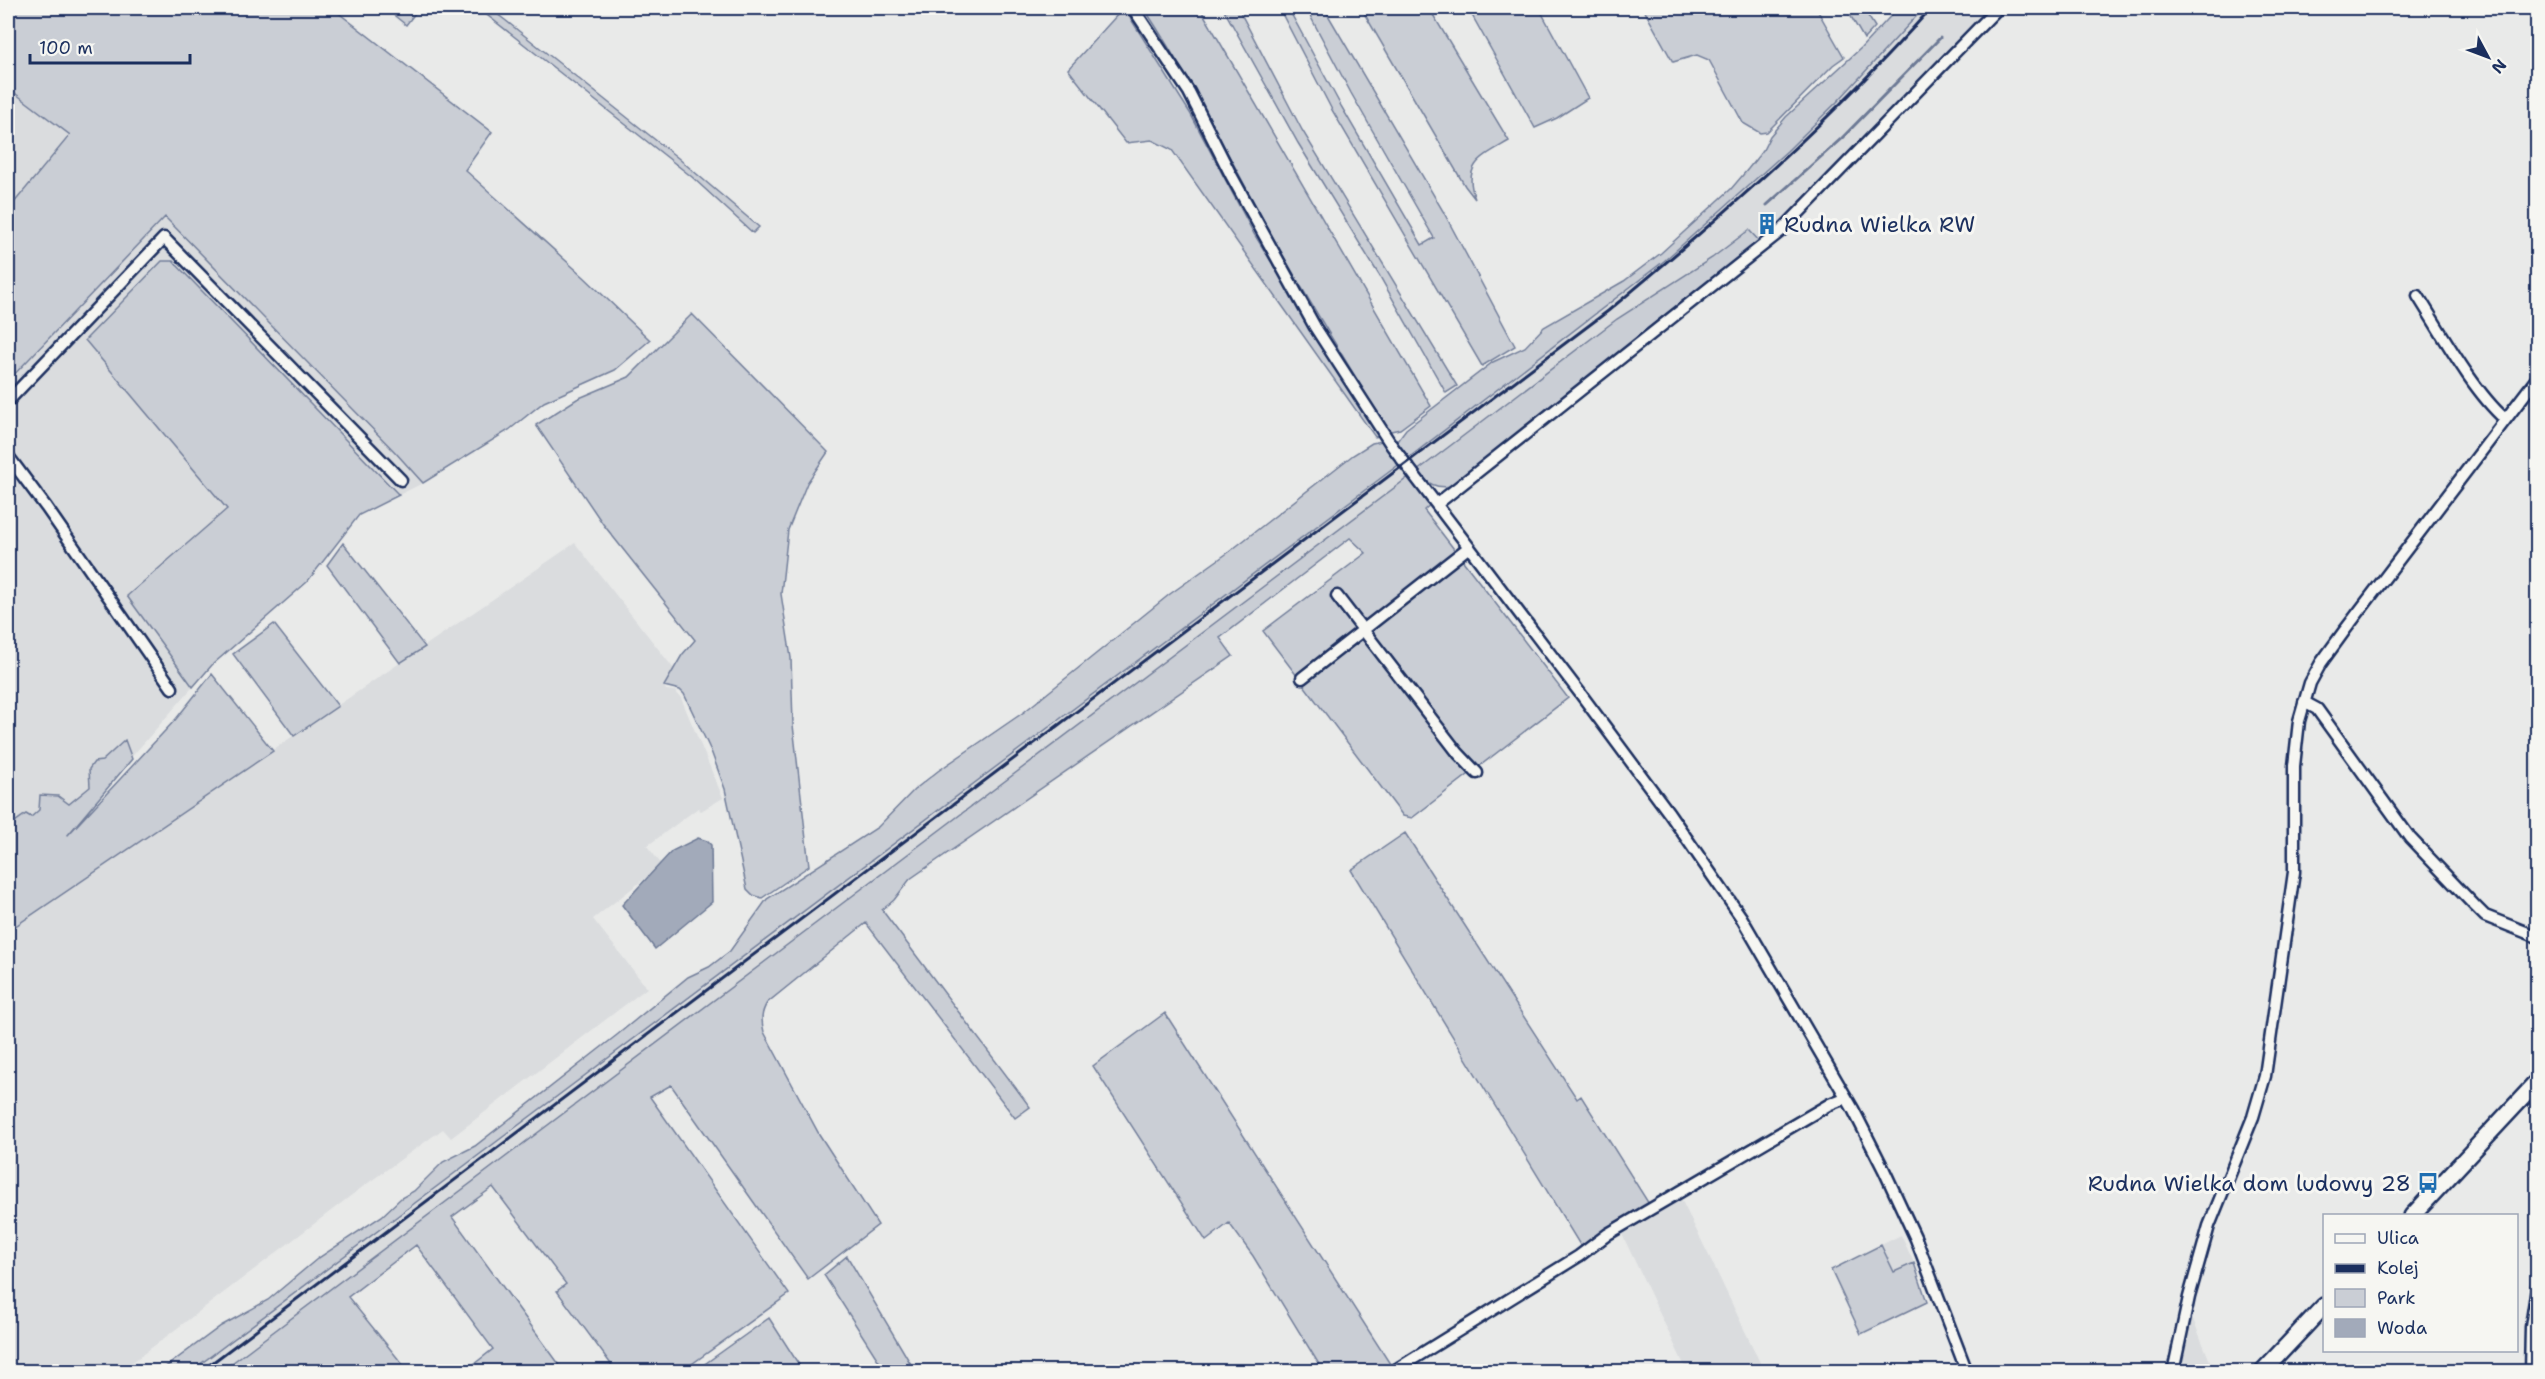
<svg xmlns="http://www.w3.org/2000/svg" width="2545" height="1379" viewBox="0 0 2545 1379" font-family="'Shantell Sans',sans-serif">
  <rect width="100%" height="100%" fill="#e9eae9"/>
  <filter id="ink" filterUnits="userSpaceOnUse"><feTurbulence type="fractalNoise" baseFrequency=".0167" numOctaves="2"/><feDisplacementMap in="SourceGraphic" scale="12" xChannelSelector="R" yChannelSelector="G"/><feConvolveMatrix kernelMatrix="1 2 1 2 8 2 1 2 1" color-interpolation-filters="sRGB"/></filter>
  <g filter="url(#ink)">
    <path fill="#dadcde" d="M1924 8H1992L1779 226 1760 242 1749 230 1712 258 1617 319 1156 670 220 1371 191 1372 1407 459 1664 261 1787 151 1838 101Z
      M8 88 71 135 165 217 395 452 423 483 359 515 307 582 212 665 8 898Z
      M575 543 674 669 664 686 666 690 675 691 681 698 723 798 701 811 698 808 647 846 662 865 593 919 647 988 451 1138 443 1129 357 1191 121 1371 8 1372V931Z
      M1680 1197 1714 1266 1764 1371H1687L1621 1232Z
      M1901 1235 1914 1263 1894 1272 1881 1245Z
      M2192 1317 2214 1371H2180Z"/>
    <path fill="#caced5" stroke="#727e9a" stroke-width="1.5" d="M8 8H332L492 132 465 170 584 277 650 340 615 370 544 402 509 430 423 483 395 452 165 217 8 381V210L70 135 8 88Z
      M385 8H419L406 25Z
      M478 8H489L505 20 678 158 759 227 753 233 692 177Z
      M1115 8H1124L1190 113 1254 234 1379 436 1375 437 1172 150 1152 140 1126 143 1068 69 1119 13Z
      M1144 8H1200L1431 406 1400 429 1391 431 1387 428C1345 360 1303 293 1265 223 1226 151 1189 77 1144 8Z
      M1223 8H1238L1302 130 1457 386 1446 393 1379 275 1298 143Z
      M1279 8H1288L1341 106 1422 245 1434 238 1351 93 1306 8H1324L1443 211 1515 346 1482 366 1332 110Z
      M1361 8H1429L1509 141C1482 157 1462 164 1475 199L1465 186Z
      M1468 8H1539L1588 98 1557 118 1535 128Z
      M1643 8H1816L1844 57 1833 65 1767 132 1760 133 1743 123 1709 60 1697 55 1673 62Z
      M1846 8H1863L1875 27 1864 39Z
      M1898 8H1924L1838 101 1787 151 1664 261 1407 459 1397 441 1406 429 1493 362 1525 347 1544 327 1624 281 1661 253 1731 189 1748 169 1763 150 1770 136 1786 117 1861 48Z
      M1749 230 1760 242 1662 317 1453 486C1435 489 1428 484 1417 471L1617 319 1712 258Z
      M162 261H173L399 495 359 515 307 582 212 665 193 687 127 596 227 509 85 340Z
      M692 314 828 452 807 483 788 530 781 594 791 658 793 725 809 866 762 898 753 895 747 889 725 789 711 751 684 694 680 690 664 686 682 655 695 640 603 524 536 425 577 399 629 377Z
      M1382 441 1401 463 191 1371 159 1372 221 1326 268 1300 317 1259 382 1216 401 1198 414 1191 443 1162 475 1146 617 1035 688 977 709 967 730 951 767 899 878 827 914 790 938 771 1024 712 1170 594 1229 552 1353 455 1372 443Z
      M1410 476 1431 504 1424 510 1568 698 1412 818 1403 816 1263 631 1366 553 1350 538 1220 638 1233 656 910 879 894 900 882 910 1030 1107 1015 1118 866 923 767 1003C761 1013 761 1020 764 1032L819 1134 878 1225 808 1279 671 1085 650 1097 789 1294 682 1371H616L557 1291 566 1284 493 1187 452 1217 564 1371H472L469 1368 493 1349 416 1245 348 1297 408 1371 220 1372Z
      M343 543 425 647 400 663 327 565Z
      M274 624 338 706 294 736 233 654Z
      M212 674 273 751 8 931V827L26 814 31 817 39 810 40 795 58 796 69 804 90 787 89 769 94 762 102 761 125 740 132 759 67 836 176 719Z
      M1405 833 1577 1099 1581 1096 1649 1204 1583 1250 1351 870Z
      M1165 1013 1392 1367 1386 1371H1323L1253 1256 1229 1223 1206 1241 1093 1066Z
      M1881 1245 1894 1272 1914 1263 1927 1302 1861 1334 1831 1270Z
      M847 1256 915 1371H885L824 1275Z
      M769 1318 803 1371H695Z"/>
    <path fill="#a2aaba" stroke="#6c7995" stroke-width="1.5" d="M698 838 707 841 711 845 712 902 655 949 622 905 672 851Z"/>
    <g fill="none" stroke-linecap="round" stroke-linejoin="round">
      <path stroke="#6c7995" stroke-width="3" d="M1767 205 1842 138 1940 38"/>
      <defs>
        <path id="street" d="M1133 8 1189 92 1231 175 1315 327 1392 446 1580 693 1669 813 1741 917 1853 1109 1884 1170 1916 1239 1967 1372
          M2418 296C2441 332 2473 391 2505 419
          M8 401 164 238 401 480
          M8 456 46 507 172 688
          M1437 504 1781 231 1998 8
          M1337 596 1458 753 1477 773
          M1302 678 1469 547
          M2304 702 2317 709 2410 838 2475 906 2485 916 2538 937
          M1392 1372 1579 1256 1608 1234 1830 1104 1845 1098
          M2173 1372 2189 1297 2209 1226 2253 1117 2265 1076 2294 872V766L2299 721 2310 683 2321 663 2345 630 2538 377
          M2530 1372 2531 1327 2538 1280"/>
        <path id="secondary" d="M2412 1216 2538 1081
          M2262 1372 2324 1306"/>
      </defs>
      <use href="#street" stroke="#1b2f5e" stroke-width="15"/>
      <use href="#secondary" stroke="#1b2f5e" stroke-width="20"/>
      <use href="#street" stroke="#f6f6f2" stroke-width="10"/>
      <use href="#secondary" stroke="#f6f6f2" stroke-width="15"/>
      <path stroke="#1b2f5e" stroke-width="3" d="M200 1372 1608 311C1723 216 1832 120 1931 8"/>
    </g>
  </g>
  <defs>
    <symbol id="building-bare" viewBox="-9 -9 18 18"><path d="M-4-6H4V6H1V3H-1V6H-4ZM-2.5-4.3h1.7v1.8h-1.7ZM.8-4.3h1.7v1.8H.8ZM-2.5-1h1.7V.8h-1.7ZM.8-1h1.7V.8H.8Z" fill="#1f6fb2" stroke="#f6f6f2" stroke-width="2.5" paint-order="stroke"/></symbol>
    <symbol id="bus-bare" viewBox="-9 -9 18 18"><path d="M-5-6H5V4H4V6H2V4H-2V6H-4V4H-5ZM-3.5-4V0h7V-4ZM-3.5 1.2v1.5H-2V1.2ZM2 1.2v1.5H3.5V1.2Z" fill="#1f6fb2" stroke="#f6f6f2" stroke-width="2.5" paint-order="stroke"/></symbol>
  </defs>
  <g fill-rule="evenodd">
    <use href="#building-bare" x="1752" y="209" width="30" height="30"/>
    <use href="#bus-bare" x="2413" y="1168" width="30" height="30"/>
  </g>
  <g text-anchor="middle" stroke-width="6" stroke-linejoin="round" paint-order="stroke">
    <g font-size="22" fill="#1b2f5e" stroke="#f6f6f2" text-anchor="start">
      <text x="1784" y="232">Rudna Wielka RW</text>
      <text x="2411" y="1191" text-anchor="end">Rudna Wielka dom ludowy 28</text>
    </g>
  </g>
  <rect width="2545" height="1379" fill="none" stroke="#f6f6f2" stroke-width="30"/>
  <rect x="15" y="15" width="2515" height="1349" fill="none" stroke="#1b2f5e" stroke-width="2" filter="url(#ink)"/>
  <rect x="2323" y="1214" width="195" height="138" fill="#f6f6f2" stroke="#9ea6b7" stroke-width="1.5"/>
  <rect x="2335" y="1234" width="30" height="9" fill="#f6f6f2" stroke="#9ea6b7" stroke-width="1.5"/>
  <text x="2377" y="1244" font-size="18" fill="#1b2f5e">Ulica</text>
  <rect x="2335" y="1264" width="30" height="9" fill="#1b2f5e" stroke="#9ea6b7" stroke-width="1.5"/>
  <text x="2377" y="1274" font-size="18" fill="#1b2f5e">Kolej</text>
  <rect x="2335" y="1289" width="30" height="18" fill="#caced5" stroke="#9ea6b7" stroke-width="1.5"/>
  <text x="2377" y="1304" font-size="18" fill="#1b2f5e">Park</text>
  <rect x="2335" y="1319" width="30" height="18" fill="#a2aaba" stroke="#9ea6b7" stroke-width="1.5"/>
  <text x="2377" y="1334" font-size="18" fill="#1b2f5e">Woda</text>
  <g transform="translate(2488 57) rotate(131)" stroke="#f6f6f2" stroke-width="4.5" paint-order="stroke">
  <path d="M0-4.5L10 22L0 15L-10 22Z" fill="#1b2f5e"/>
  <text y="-9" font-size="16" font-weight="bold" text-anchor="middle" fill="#1b2f5e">N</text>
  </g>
  <path d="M30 54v9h160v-9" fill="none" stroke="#1b2f5e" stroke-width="3"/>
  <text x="39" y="54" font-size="18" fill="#1b2f5e" stroke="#f6f6f2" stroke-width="4.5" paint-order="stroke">100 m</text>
</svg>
